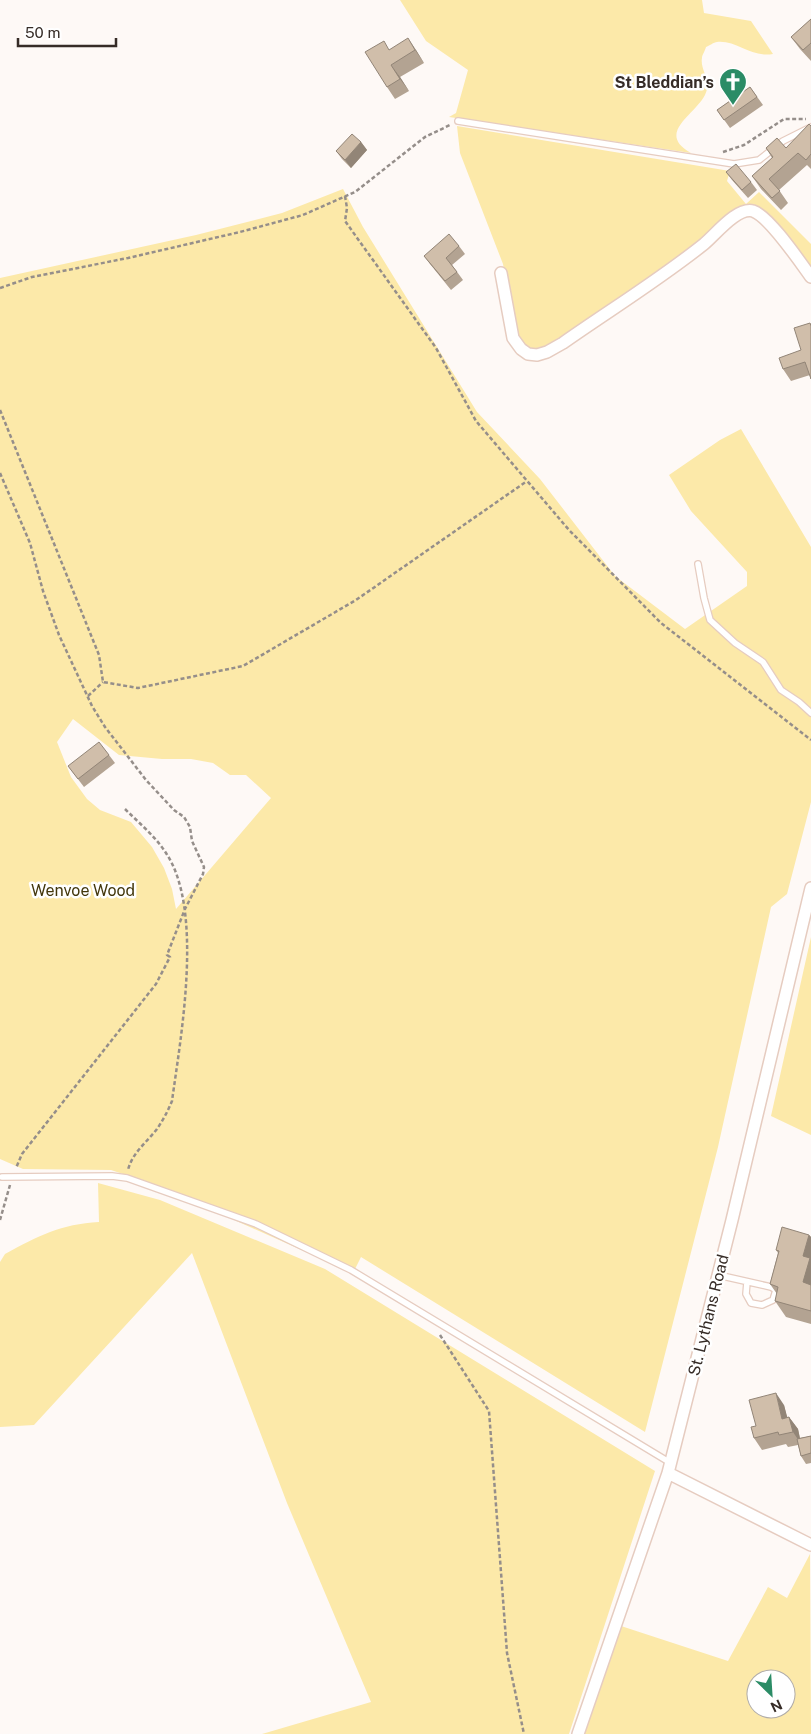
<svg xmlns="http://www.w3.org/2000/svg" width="811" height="1734" viewBox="0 0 811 1734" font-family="'Public Sans',sans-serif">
  <rect width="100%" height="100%" fill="#fef9f6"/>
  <path fill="#fce9a9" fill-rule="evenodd" d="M400 0H702L704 13 751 21 773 54C751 58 737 40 717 42 714 42 709 46 706 47 705 51 702 55 702 58 700 68 709 78 707 89 703 112 652 131 691 153L449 117 456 113 468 70 426 41Z
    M457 126 730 171 727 181 746 204 759 192 811 244V272L758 209 746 204 732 213 697 247 545 351C532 351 526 349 518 338L503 264 460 153Z
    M343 189 363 227 477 412 540 479 615 576 685 629 747 586V572L691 511 669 475 720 440 741 429 811 547V802L787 894 771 907 718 1147 645 1432 361 1257 353 1273 156 1185 111 1170 23 1169 0 1159V278L196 235 282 213ZM73 719 119 755 162 759H191L213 763 230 775H246L271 798 176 909 172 889 164 868 152 847 131 822 100 810 87 799 71 777 57 742Z
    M811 937V1135L771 1116Z
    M98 1183 160 1200 325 1269 655 1471 569 1734H262L371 1702 287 1503 192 1253 34 1425 0 1427V1262L5 1254C38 1236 61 1224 99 1222Z
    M810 1554 811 1734H582L621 1626 728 1661 768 1587 787 1598ZM756 1679H786V1709H756Z"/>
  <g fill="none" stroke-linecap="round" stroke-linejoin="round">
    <defs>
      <path id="service" d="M458 121 734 164 759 160 783 141 811 127
        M698 564 704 598 710 620 735 643 763 662 781 690 799 702 811 713
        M2 1177 112 1176 127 1178 256 1224 351 1270 669 1462
        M718 1275 771 1287 776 1290 773 1300 762 1305 751 1303 746 1294 747 1282"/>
      <path id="minor" d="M501 273 513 338 521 349 528 354 537 355 547 352 563 343C610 310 659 280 704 244 716 234 737 207 753 211 769 216 800 262 811 277
        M668 1473 811 1545
        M578 1734 668 1473 732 1220 811 888"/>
    </defs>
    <use href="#service" stroke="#e6ccc0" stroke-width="8"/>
    <use href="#minor" stroke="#e6ccc0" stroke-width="14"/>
    <path stroke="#958e8a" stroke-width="2.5" stroke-dasharray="4 2.5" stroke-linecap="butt" d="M723 152 744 145 784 119H806
      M345 196 347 208 345 221 436 348 476 421 569 530 661 623 811 740
      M0 288 32 277 128 258 240 232 303 215 355 192 425 137 450 125
      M0 410 99 655 103 682 138 688 243 666 356 600 527 481
      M0 473 30 543 43 591 59 635 92 706 105 727 146 780 174 810 184 817 190 827 192 841 204 867 203 874 185 909 167 955 170 957 156 984 22 1154 16 1168
      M88 696 103 682
      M125 809C139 823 155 836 166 853 204 910 181 1035 172 1101 168 1111 163 1120 157 1129 147 1142 132 1153 128 1170
      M0 1220 10 1185
      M440 1335 489 1411 507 1653 524 1734"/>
    <use href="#service" stroke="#fff" stroke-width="5.5"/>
    <use href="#minor" stroke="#fff" stroke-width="11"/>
  </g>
  <path fill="#b3a392" d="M811 19V61L800 49 791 37Z
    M390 50H416L424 63 400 77 409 91 395 99 387 87Z
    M750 87 763 105 730 128 717 110Z
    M811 126V169L807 165 779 190 788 203 781 210 761 189 752 176 772 158 766 148H786Z
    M361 142 367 150 351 168 342 159 336 151Z
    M726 172 751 182 757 190 748 198 732 180Z
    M459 246 465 254 452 265 463 280 451 290 430 264 424 256Z
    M810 323 811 324V379L810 375 791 381 783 369 801 350Z
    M109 755 115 763 84 787 68 766Z
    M809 1235 811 1237V1324L786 1317 775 1301 777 1294 770 1284 778 1253 776 1250Z
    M784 1405 787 1418 789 1417 798 1429 800 1438 811 1436V1463L806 1464 801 1456 798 1445 788 1447 786 1444 762 1450 754 1438 756 1426Z"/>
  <path fill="#928577" d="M408 38 416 50 424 63 415 50Z
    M391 65 400 77 409 91 400 79Z
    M361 142 367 150 351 168 345 160Z
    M809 1235 811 1237V1294L803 1282V1256Z
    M776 1393 784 1405 791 1431 782 1419Z
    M789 1417 798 1429 801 1444 793 1432Z"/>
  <path fill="#d0beaa" stroke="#928577" d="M811 19V43L803 50 791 37Z
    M408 38 415 50 391 65 400 79 387 87 365 52 384 41 389 50Z
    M750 87 757 97 724 120 717 110Z
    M809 124 811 126V154L806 160 798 153 769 179 780 191 772 198 752 176 773 157 766 148 777 138 786 148Z
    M352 134 361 142 345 160 336 151Z
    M736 164 751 182 742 190 726 172Z
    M449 234 459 246 446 258 457 272 445 281 424 256Z
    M810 323 811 326V379L805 362 783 369 779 358 801 350 794 328Z
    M99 742 109 755 78 779 68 766Z
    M782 1227 809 1235 803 1256 810 1258 803 1282 811 1285V1311L775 1301 778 1287 770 1284 779 1251 776 1250Z
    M776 1393 782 1419 789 1417 793 1432 779 1435 778 1432 754 1438 751 1427 756 1426 749 1400Z
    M811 1436V1453L801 1456 797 1439Z"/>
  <defs>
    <symbol id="church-pin" viewBox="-11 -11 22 30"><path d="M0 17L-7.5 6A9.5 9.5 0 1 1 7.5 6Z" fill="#2b8c66" stroke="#fff"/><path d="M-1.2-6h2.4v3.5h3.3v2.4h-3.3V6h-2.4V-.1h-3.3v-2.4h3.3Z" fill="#fff"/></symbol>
  </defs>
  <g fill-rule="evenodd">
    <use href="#church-pin" x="717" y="66" width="32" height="43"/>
  </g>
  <g text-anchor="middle" stroke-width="5" stroke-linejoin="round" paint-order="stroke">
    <g font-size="16" font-weight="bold" fill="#362c27" stroke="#fff" text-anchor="end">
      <text x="714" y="88">St Bleddian’s</text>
    </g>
    <g font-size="16" fill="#43370c" stroke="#fff">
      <text x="83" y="896">Wenvoe Wood</text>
    </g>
    <g font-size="16" fill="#362c27" stroke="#fff">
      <text transform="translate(708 1315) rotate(-76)" y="6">St. Lythans Road</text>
    </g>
  </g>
  <g transform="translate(771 1694) rotate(155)"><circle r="24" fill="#ffffff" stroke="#afaba9"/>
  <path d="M0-4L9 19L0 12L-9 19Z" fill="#2b8c66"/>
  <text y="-8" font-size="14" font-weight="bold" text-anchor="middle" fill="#362c27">N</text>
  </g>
  <path d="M18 38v8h98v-8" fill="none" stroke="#362c27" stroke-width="2.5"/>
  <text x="25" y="38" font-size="15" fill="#362c27" stroke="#ffffff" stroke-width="4" paint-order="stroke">50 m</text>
</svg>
